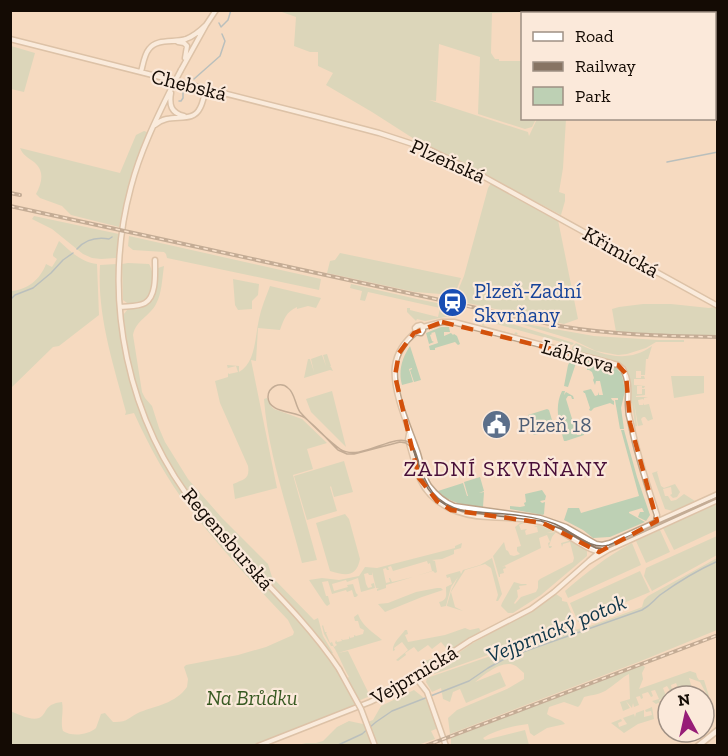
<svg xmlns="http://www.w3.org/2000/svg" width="728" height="756" viewBox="0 0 728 756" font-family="'Zilla Slab',serif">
  <rect width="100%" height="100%" fill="#f6dac0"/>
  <path fill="#bdd0b4" d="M279 11H544L492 13 491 53 495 59H499V61H522V118L536 119 532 127 525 129 478 114 480 57 439 44 436 101 429 100 528 132 529 136 537 119H566L563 168 559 192 565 194V201L561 215 462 162 422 144 372 112 326 85 333 73 318 66V52H310L294 46 296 17Z
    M11 46 35 53 24 92 11 89Z
    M144 131 147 132 130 178 119 227 71 215 62 206 40 198 36 194C42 183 45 171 34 162 27 157 23 155 20 148L120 173 136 135Z
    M491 183 558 220 578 319 564 324 454 300 464 276 488 188Z
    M34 216 119 234 116 258 101 259 92 258 83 254 52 229 32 219Z
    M129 236 321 279 319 290 167 258 166 254 164 252 133 250 128 246Z
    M59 241C71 252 81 262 97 264L99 315 59 346 53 347 11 388V291C27 290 40 280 46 264L52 267 57 259 53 256V254Z
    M340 253 461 278 455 294 453 295 415 292 327 273 330 261 335 260Z
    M128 263 149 264C155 273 155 297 142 302 137 304 132 303 127 303L123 300 122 264Z
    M116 264C115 361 141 439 201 516 251 568 305 619 344 680L349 677C343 667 339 655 333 646H331L324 634 322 626 323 625 325 632H327L326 633 330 643 332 642 334 647 337 645 335 643 336 640 337 642 342 641 341 639 343 640 349 639V636L350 638 354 637V635L356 636 363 634 364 630 360 628 358 621H355L354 617 358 614C362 626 373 632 382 640L338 653 348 651 370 696 356 702 358 707 258 746 11 745 10 711C18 714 31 721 39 718 48 714 43 704 62 702 64 712 60 722 63 731 72 737 88 735 96 728L101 714 105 713 113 722C127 723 129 717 140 712 156 706 176 703 187 687L188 679 184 667 186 665 238 655 266 647 293 635 294 632 288 620C254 584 220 548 190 509 167 480 149 446 134 413L125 415 126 412C113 363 97 316 100 265Z
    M164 266C162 279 162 293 156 304 150 316 136 320 133 335L142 392 145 398 152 406 159 428 165 442 188 479 222 518 268 564 272 577 314 620 318 618 323 636 333 653 331 654C297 605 252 565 212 521 175 481 149 430 134 378 128 357 127 336 123 315L128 309 145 305 153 300 158 268Z
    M233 279 259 284 258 295 252 301V309L238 310 235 305Z
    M351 284 417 299 452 306 450 316 425 321 417 319 416 321 407 312V308H410V310L438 317 440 308 368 292 365 301 360 300 362 291 350 288Z
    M270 286 321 298 316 308 308 306 297 309V307C286 312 284 319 280 330L258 328 256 361 251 360 277 488 235 499 233 484C244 479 250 479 248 466L220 403 215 381 228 377V373L229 374 238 372 236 366 228 368V369L227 365 239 366V372C256 363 255 336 259 319 261 308 266 297 270 286Z
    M643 304H671L709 308 714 307 717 309V335H671L616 332 612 309 619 307Z
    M483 317 509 323 574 343 572 345 486 321 483 323 485 326 514 334 516 332 518 334 516 335 482 327Z
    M506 318 526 324 594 336 659 340H684V342H656L646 348 627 354 618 355 596 351 571 339 507 320Z
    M441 327H449L450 332H444V336L451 333 453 335 454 334 457 336 460 344 458 345 455 342 435 348V350H430L429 346 438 343 435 332 431 333 432 334 430 335 432 341 434 342 429 344 426 333Z
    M576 343C602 355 627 364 652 346L648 359H646L645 375H641V371H636V378H641V376H644L645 379H634V385L645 386 644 388H642V386H637V394H642V389H645V395L636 396V397H648L644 398V400L643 399 638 400 639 405H643V403L644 405 649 404 653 419 648 421 645 417H643L641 419 643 425 638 426 634 402 637 426 633 427 635 425 632 403 629 404C632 388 632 369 614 362L574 351 572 350V347Z
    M410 346 421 380 414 382 410 370 412 369V368L409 369 413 382 402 385C398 371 402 358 410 346Z
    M327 354 331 366 330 367H331L333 371 330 370 304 378 308 359H310L314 372 311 359 322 355 326 366 323 355Z
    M572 358H577L616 368 621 373 623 380 625 391 621 408 624 429H620L615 400H618V398H611L612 400 614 401V407V405L610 403 594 408 591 411 589 410 590 408 585 393H584L583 391 591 389 595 396 598 395V392L599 395H603L600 381H596L595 385 593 380 594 378 592 372 589 370H587V367L576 363 568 387 564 386 568 365Z
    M671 376H704V393L674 398Z
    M332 391 346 447 311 412 306 399Z
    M562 391H565L564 395 566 392 573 396 574 399H572L571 396H568L566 399 577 435H581V431H583L584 435 566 441H564C559 424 554 407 562 391Z
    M267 398 271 406 274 409 302 419 327 443 307 449 313 469 293 475 317 560 302 563C288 509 268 454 264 399Z
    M547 409 549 410 555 430 534 435 532 433 528 415Z
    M621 430H624L637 477 650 515 646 521 638 517 640 512H644L642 508 629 512V513L645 522 610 537 593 538 583 530 564 520 568 508H579L581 513 639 496Z
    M344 461 353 492 334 497 331 486 330 487 337 511 307 520 294 476Z
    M658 471 657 472 661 486 664 488 675 484 680 492 677 497 673 498 670 495 672 494 671 487 663 489 665 496H668L671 501 676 500 684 494 695 501 673 511 665 509 652 473Z
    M480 477 484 491 479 493 484 492 483 507C466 505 450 504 438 491L463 483 467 496H468L464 482Z
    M542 490 546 496 545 500 540 501 542 503 545 502 544 514 543 515 510 509V506L520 507 525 506 524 503 526 502 525 494Z
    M717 504V530L674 550 663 528Z
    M345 514 349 519 360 559C356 579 344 575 330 571L316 523Z
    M520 523H524L519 525 521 530 527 529 525 531 526 535 538 532 537 527H534L538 525 554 531 547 533 556 532 552 537 549 546H552L551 548H549L548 543 550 542 547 535 539 538 541 548 502 567 505 566 506 568 503 569 504 573 500 574V577H499L493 556 504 542 506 550 508 551 510 555 514 556 520 554 517 551V547L521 546 515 527Z
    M660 530 670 552 646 563 636 541Z
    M717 536V555L652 591 644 576 646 568Z
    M572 540 587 551V556L541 595 513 613H508L501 606 502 603 514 582 521 584H526L527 585 519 586 520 589 517 590 518 597 514 603 515 604 521 597 536 592 538 588V581L540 579 573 562 574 558 570 542 563 544 562 547 561 543Z
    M462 543 461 548 454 550V554L442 559 432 560 435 561 437 572 435 573 433 571 416 576 432 571 430 563 428 564 427 561 393 571 391 566 388 567 389 570H387L386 568 383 569 386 583 390 582 389 578H390L392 582 413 577 386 585V588L377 591V589L379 588H376L372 572V575H369L368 573 364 574 366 584 368 588 372 587 371 584 374 583 375 588 361 592 358 578 347 582 346 580 332 584 334 591 348 587 347 585 353 584 356 593 358 595 356 597H354L352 590 347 592 346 590 332 594 328 581 322 582 326 596H328L330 604 327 606 325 604 309 580 322 578 339 580 359 576 365 567 377 568 455 548V546Z
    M632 543 641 565 568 598 565 591C587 572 606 557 632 543Z
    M492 558 502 594 498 601H496L498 595 491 568 485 564 465 570 451 592 455 607 463 611 447 606V605L451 591 458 577 451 587 446 606 441 607 439 602C448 600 446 595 446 587L452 584 450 577 447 578 446 575 460 571 461 574 463 570 480 565Z
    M717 558V630L641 661 450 734 448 718 457 710 507 689 524 679V673C521 671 519 668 516 666 503 658 484 675 475 682L500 672 506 686 466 703 460 689 453 692 450 702 443 699 441 688 432 692 426 682 427 678 540 639 542 643 541 638 590 626 637 609 642 607 644 600 648 596Z
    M640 571 650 592 578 622 570 603Z
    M437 588H441L443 590 422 597 385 612 378 604 388 603 416 592Z
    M556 594 562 598V601L567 602 576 625V628L547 634 440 672 430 675 428 674 473 643 537 608Z
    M465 628 470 630 479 628 481 632 416 673V671L423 666 425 661 439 656 447 650 448 646 446 648 441 642 432 649 428 645 418 652 414 647 405 653 406 655 398 661 396 660 408 650 402 642 394 648 395 650 393 651C392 643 400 637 405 630H407L408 634 405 635 408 642 445 635Z
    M642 665 645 667 642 673 643 679 639 689 690 671 696 673 697 677 699 680H704L709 696 708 697 700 682 689 678 691 685 687 689 685 695 679 694 680 692 676 683 671 685 672 690 670 691 667 686 663 688 666 696 671 695V696L659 700 660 702 656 704 652 701 659 699 655 690 651 691 653 696 651 697 648 692 642 694 643 698 641 699 640 696 636 697 639 705 634 707 633 703 632 708 626 701 630 708 623 711 620 702 630 699 629 674C621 678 616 684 608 689 602 694 592 695 584 697L580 705 578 707 564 702 549 707 547 714C552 719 561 718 565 724L547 728 534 736 530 733 528 724C513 726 495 730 483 738L485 740 525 730 529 745H451V738Z
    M414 690 429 702 438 728 431 731 435 739 418 745 293 746 306 743H316L323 741 337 727 349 721 363 724 373 720 381 706Z
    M652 707 654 719 638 724 624 733 611 723 621 719 622 721 618 723 619 727 627 724 623 718 634 714 635 717 636 713 644 710V717L652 715 651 711 646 712 645 710Z"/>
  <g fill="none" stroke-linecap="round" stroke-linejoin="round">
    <path stroke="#729eb9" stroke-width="1.5" d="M219 23 221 27 228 20 231 10
      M194 79 220 56 225 41 222 34
      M179 101H181L183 98V89
      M667 162 718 152
      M77 249C85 240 97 237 109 239L112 237
      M10 300 15 295 33 288 51 273 63 260 73 253
      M336 746 362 734 376 722 392 711 469 681 488 668 506 658 642 610C651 605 653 601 660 595 678 582 698 570 718 561"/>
    <defs>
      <path id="secondary" d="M10 39 318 117 379 133 428 149 477 173 718 306
        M178 42 184 43 187 46 185 58
        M181 70 206 25 216 10
        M141 72C143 65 144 55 149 49 157 38 174 43 186 39 194 36 200 31 206 25
        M172 87C156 119 140 152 131 187 101 299 127 423 201 513 246 566 300 611 339 669
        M171 93C169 105 171 113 184 116
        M155 125C170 111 192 125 200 108 203 103 204 95 206 89
        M120 307C127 306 138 307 145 303 157 296 155 273 155 260
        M423 327 421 325 417 326 415 328 416 332C405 341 397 352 395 366 392 391 409 428 417 451 421 462 422 476 429 486 436 495 444 502 454 506L540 518 566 527 596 544 602 545 610 543
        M416 332 421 333 423 330V327L442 322H454L618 365 623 369C630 383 628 391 628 405 628 412 629 418 631 424 637 455 647 485 657 515L656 522
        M409 434 408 440C412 452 415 467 420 479 432 506 461 516 488 517 508 518 528 518 547 524 565 531 586 552 604 552
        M589 561 610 543 718 494
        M416 678 427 692 446 746
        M258 746 370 702 395 690 471 640 531 609 554 592 588 562 608 550 718 500"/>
      <path id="primary" d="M698 746 718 730"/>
    </defs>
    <use href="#secondary" stroke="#bea48a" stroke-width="7"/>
    <use href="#primary" stroke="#bea48a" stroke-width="8"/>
    <use href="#secondary" stroke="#fff" stroke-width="4"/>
    <use href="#primary" stroke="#fff" stroke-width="4.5"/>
    <path stroke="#877463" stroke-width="1.5" d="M718 497 609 545C591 551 572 531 555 524 527 513 494 514 464 511 434 503 426 487 418 460 416 454 415 447 410 443 395 431 360 463 340 449 331 443 308 421 300 412 295 405 295 393 288 388 285 385 280 384 275 386 271 388 268 392 268 397 268 413 295 411 305 418 317 427 327 439 338 450L347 454H354L400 442 406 443 413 449 422 477 428 489 435 498 447 506 463 512 541 521 561 529 596 548 602 549 608 548 718 498"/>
    <defs>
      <path id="rail" d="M10 193 20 195
        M10 206 559 326C613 335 663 336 718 337
        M425 746 718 635"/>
    </defs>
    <use href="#rail" stroke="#877463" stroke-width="4"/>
    <use href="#rail" stroke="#fbe9da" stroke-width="1.5" stroke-dasharray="4.5" stroke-linecap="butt"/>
    <defs>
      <path id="secondary-bridge" d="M172 87 181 70
        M339 669 361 709 375 746"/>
    </defs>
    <use href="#secondary-bridge" stroke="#bea48a" stroke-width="7" stroke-linecap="butt"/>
    <use href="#secondary-bridge" stroke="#fff" stroke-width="4"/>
  </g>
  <path d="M0 0H728V756H0ZM442 322 618 365 626 374 630 423 657 521 599 552 543 523 451 510 437 501 419 478 395 376 399 353 414 333Z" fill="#f6dac0" fill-opacity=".55" fill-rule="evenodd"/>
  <path fill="none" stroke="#d3510b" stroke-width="4.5" stroke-dasharray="12 8" stroke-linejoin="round" d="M442 322 618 365 626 374 630 423 657 521 599 552 543 523 451 510 437 501 419 478 395 376 399 353 414 333Z"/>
  <defs>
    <symbol id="station-disc" viewBox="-11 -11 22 22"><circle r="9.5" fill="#1a4fb4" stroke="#fbe9da"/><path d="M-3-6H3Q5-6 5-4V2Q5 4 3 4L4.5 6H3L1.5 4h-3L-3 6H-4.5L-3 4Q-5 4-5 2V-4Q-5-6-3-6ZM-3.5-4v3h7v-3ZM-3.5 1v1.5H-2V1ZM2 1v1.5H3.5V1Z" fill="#fff"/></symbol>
    <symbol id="civic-disc" viewBox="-11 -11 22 22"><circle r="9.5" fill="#5c6f8a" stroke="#fbe9da"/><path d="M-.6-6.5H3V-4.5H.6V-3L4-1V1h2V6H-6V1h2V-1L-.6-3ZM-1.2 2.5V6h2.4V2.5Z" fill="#fff"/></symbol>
  </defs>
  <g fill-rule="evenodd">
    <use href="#station-disc" x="436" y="286" width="33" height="33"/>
    <use href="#civic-disc" x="480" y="408" width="33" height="33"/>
  </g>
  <g text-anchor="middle" stroke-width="4.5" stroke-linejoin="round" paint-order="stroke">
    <g font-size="21" fill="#140b04" stroke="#fbe9da">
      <text transform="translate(189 85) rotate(14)" y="7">Chebská</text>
      <text transform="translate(448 161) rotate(24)" y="7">Plzeňská</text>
      <text transform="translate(621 252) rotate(29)" y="7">Křimická</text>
      <text transform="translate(578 356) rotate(16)" y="7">Lábkova</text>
      <text transform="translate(228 539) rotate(49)" y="7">Regensburská</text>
      <text transform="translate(414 675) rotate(-31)" y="7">Vejprnická</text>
    </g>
    <g font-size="21" fill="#164399" stroke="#fbe9da" text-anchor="start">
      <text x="474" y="298">Plzeň-Zadní<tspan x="474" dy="24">Skvrňany</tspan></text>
    </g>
    <g font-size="21" fill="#4e5e75" stroke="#fbe9da" text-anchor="start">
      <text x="518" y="432">Plzeň 18</text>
    </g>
    <g font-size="21" font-style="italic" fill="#385a22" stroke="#fbe9da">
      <text x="252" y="705">Na Brůdku</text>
    </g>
    <g font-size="22" letter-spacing="1.5" fill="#480e38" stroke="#fbe9da">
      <text x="506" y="476">ZADNÍ SKVRŇANY</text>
    </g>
    <g font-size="22" font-style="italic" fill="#0f3649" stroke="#fbe9da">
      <text transform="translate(556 628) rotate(-22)" y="8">Vejprnický potok</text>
    </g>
  </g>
  <rect width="728" height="756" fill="none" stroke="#140b04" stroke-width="24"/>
  <rect x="521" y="12" width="195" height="108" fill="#fbe9da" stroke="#9f9084" stroke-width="1.5"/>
  <rect x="533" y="32" width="30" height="9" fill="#ffffff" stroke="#9f9084" stroke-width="1.5"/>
  <text x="575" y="42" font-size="18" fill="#140b04">Road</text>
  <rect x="533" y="62" width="30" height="9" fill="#877463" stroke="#9f9084" stroke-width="1.5"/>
  <text x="575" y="72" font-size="18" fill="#140b04">Railway</text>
  <rect x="533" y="87" width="30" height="18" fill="#bdd0b4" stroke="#9f9084" stroke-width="1.5"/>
  <text x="575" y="102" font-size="18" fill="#140b04">Park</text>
  <g transform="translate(686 714) rotate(352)"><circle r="28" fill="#fbe9da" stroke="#9f9084" stroke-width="1.5"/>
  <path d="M0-4.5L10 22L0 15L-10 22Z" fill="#971d77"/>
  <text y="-9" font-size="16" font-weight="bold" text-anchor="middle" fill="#140b04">N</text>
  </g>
</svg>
